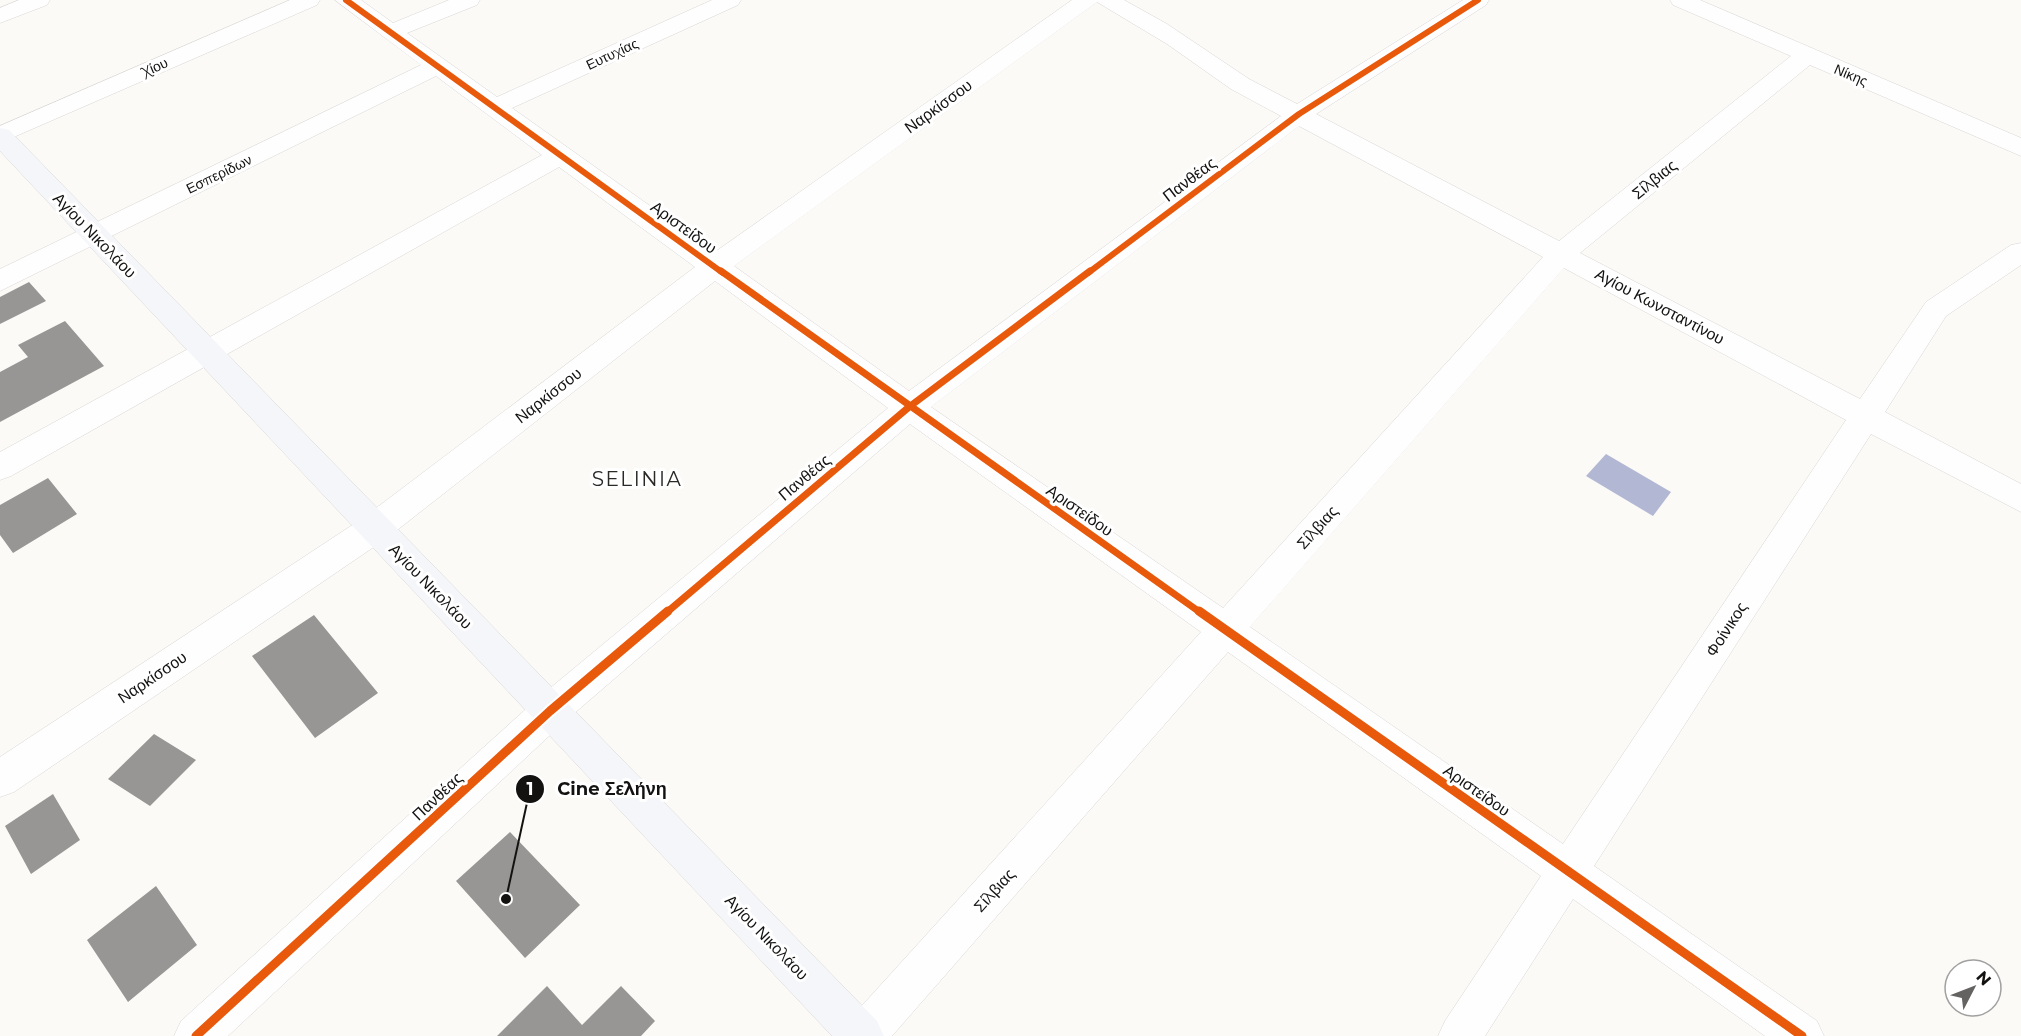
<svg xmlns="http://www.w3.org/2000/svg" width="2021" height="1036" viewBox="0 0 2021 1036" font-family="Montserrat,sans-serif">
  <rect width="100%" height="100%" fill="#fcfaf7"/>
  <path fill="#b2b8d3" d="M1606 454 1671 492 1653 516 1586 476Z"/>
  <path fill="#979695" d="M29 282 46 301 0 324V297Z
    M65 321 104 366 0 422V372L28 357 18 345Z
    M48 478 77 514 13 553 0 535V505Z
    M314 615 378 693 315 738 252 656Z
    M154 734 196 760 150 806 108 779Z
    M53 794 80 840 31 874 5 826Z
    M510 832 580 905 525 958 456 881Z
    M156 886 197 945 128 1002 87 940Z
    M547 986 582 1025 621 986 655 1021 641 1036H497Z"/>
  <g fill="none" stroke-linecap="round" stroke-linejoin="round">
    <defs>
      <path id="street" d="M19 0H50L47 5 0 23V8Z
        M290 0H320L317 5 0 143V126Z
        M335 0H361L393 23 449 0H480L477 5 407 33 497 97 712 0H741L738 5 512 108 715 252 1072 0H1124L1167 24 1249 79 1297 104 1463 0H1489L1486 5 1316 114 1559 241 1791 56 1673 5 1670 0H1700L2021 138V156L1810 65 1580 253 1860 399 1926 302 2011 245 2021 243V265L1946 316 1885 412 2021 484V512L1871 434 1594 866 1817 1021 1824 1036H1765L1573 899 1485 1036H1438L1445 1021 1541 876 1228 652 892 1036H841L848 1021 1201 632 910 424 563 723 228 1036H174L181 1021 537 699 888 408 715 281 387 538 14 792 0 797V757L363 518 695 267 559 167 11 476 0 480V452L542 155 436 76 0 291V269L421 65ZM1097 2 1167 44 1231 89 1281 116 909 391 734 266ZM1299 126 1543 257 1223 608 931 407ZM1564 268 1846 420 1563 844 1250 627Z"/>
      <path id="secondary" d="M0 128 9 130 877 1021 884 1036H832L0 151Z"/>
    </defs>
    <use href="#street" stroke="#d7d6d4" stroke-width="1"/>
    <use href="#secondary" stroke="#d7d6d4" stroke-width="1"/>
    <use href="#street" fill="#fffefe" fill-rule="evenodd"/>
    <use href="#secondary" fill="#f5f6fa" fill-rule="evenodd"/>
    <defs>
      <path id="cycleway-far2" d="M346 0 723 273
        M1088 273 1299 114 1478 0"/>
      <path id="cycleway-far1" d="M721 271 1201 613
        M666 613 909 407 1090 271"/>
      <path id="cycleway" d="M1199 611 1802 1036
        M196 1036 550 711 668 611"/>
    </defs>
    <use href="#cycleway-far2" stroke="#fff" stroke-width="9"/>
    <use href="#cycleway-far1" stroke="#fff" stroke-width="10"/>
    <use href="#cycleway" stroke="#fff" stroke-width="13"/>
    <use href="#cycleway-far2" stroke="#e8590c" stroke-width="6"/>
    <use href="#cycleway-far1" stroke="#e8590c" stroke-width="7"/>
    <use href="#cycleway" stroke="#e8590c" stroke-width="9"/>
  </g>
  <g text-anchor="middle" stroke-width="6" stroke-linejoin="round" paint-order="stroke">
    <g font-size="14" fill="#131211" stroke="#fff">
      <text transform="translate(612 54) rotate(-25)" y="5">Ευτυχίας</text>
      <text transform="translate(155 67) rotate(-24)" y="5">Χίου</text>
      <text transform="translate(1851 75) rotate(23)" y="5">Νίκης</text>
      <text transform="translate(219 174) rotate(-26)" y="5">Εσπερίδων</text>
    </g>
    <g font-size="16" fill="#131211" stroke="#fff">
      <text transform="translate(938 106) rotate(-36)" y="6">Ναρκίσσου</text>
      <text transform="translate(1189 179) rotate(-37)" y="6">Πανθέας</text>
      <text transform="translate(1654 179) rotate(-39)" y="6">Σίλβιας</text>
      <text transform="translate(684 227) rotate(36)" y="6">Αριστείδου</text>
      <text transform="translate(95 235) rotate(46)" y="6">Αγίου Νικολάου</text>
      <text transform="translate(1660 306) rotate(28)" y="6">Αγίου Κωνσταντίνου</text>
      <text transform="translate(548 395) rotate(-38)" y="6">Ναρκίσσου</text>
      <text transform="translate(804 477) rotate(-40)" y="6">Πανθέας</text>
      <text transform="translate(1080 510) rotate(35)" y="6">Αριστείδου</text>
      <text transform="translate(1317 527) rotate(-48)" y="6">Σίλβιας</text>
      <text transform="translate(431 586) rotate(46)" y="6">Αγίου Νικολάου</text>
      <text transform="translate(1726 629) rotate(-57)" y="6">Φοίνικος</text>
      <text transform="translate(152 677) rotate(-34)" y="6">Ναρκίσσου</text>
      <text transform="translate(1477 790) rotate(35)" y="6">Αριστείδου</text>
      <text transform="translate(437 796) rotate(-43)" y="6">Πανθέας</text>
      <text transform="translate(994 890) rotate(-48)" y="6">Σίλβιας</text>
      <text transform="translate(767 937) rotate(46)" y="6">Αγίου Νικολάου</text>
    </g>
    <g font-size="20" letter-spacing="1.5" fill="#2b2926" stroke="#fff">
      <text x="637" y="486">SELINIA</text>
    </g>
  </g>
  <path fill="none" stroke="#131211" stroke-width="2" d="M506 899L530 789"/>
  <g fill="#131211" stroke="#fff" stroke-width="2">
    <circle cx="506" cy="899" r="6"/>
    <circle cx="530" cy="789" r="15"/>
  </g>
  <g font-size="18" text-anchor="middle" font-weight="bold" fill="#fff">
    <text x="530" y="795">1</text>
  </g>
  <g font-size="18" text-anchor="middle" font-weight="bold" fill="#131211" stroke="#fff" stroke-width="6" stroke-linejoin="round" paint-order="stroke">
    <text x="612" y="795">Cine Σελήνη</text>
  </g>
  <g transform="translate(1973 988) rotate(48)"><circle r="28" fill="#ffffff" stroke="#a1a0a0" stroke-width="1.5"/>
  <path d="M0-4.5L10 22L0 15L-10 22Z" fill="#656362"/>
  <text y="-9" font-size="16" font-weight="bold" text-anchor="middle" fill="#131211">N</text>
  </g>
</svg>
